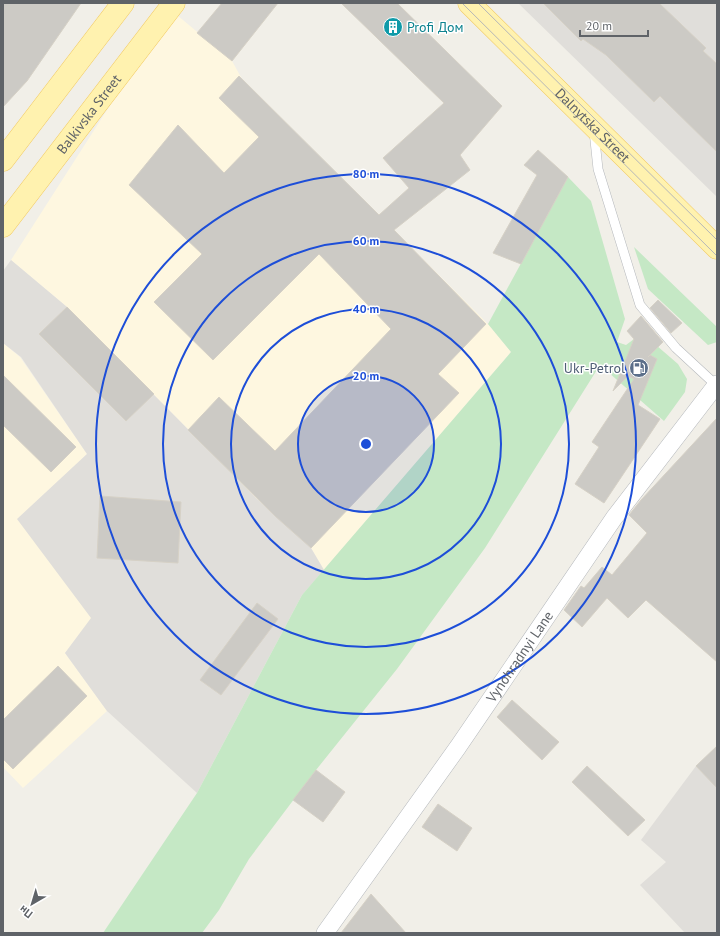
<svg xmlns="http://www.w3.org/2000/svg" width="720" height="936" viewBox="0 0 720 936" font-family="'PT Sans',sans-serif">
  <rect width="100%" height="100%" fill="#f1efe8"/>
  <path fill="#fef7e0" d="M171 10 232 61 242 79 488 324 511 352 324 570 311 548 257 499 67 307 11 260Z
    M3 343 20 357 87 454 18 519 92 618 65 653 107 711 23 788 3 767Z"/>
  <path fill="#e0deda" d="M518 3H717V197Z
    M11 260 67 307 257 499 311 548 324 570 302 595 197 793 107 711 65 653 91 618 17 519 87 454 21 357 3 343V271Z
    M717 746V933H685L640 885 666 862 641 840 696 766Z"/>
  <path fill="#c5e8c5" d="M568 177 591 201 625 319 617 342 626 345 642 333 678 364 687 379 685 392 664 421 600 365 485 548 397 669 316 770 249 859 219 910 202 933H103L197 793 302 595 511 352 488 324Z
    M634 247 717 327V342L708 345 648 289Z"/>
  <path fill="#cccac5" stroke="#d6d1c6" d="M3 3H81L27 81 3 107Z
    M222 3H278L232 61 197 33Z
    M341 3H397L502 106 460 155 470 170 394 230 486 324 438 374 459 393 311 548 275 516 188 430 219 397 275 451 391 329 319 254 213 360 154 302 202 254 129 185 178 125 224 173 259 137 219 98 239 76 379 215 409 188 383 158 444 103Z
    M543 3H659L706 48 703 51 717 64V152L660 96 654 102 606 55 583 39 581 41Z
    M538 150 568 177 521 264 493 253 537 175 524 165Z
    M658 300 682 323 671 333 650 308Z
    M67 307 154 394 126 421 39 334Z
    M641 316 663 342 648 357 650 355 657 359 638 405 660 419 604 503 575 484 599 447 592 442 634 379 628 376 613 391 634 339 627 331Z
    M3 375 76 447 51 472 3 425Z
    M717 418V662L646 600 628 618 607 598 582 627 564 610 581 586 584 588 602 567 612 575 647 533 629 515 641 500Z
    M100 496 181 502 178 563 97 558Z
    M257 603 278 619 221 695 200 680Z
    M58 666 87 696 13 769 3 759V720Z
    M512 700 559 742 542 760 497 717Z
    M717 746V788L696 766Z
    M587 766 645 820 628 836 572 782Z
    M316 770 345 792 323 822 293 800Z
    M438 804 472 828 457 851 422 827Z
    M371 894 406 933H341Z"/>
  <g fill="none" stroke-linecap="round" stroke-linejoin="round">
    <defs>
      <path id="service" d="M594 131 598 169 640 305 676 348 716 385"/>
      <g id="minor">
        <path id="s1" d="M325 933 458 747 614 518 717 384"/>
      </g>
      <g id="primary">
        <path id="s2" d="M469 3 717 248"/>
        <path d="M3 160 123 3"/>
        <path id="s3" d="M3 226 174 3"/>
      </g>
    </defs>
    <use href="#service" stroke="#b5b8bc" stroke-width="10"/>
    <use href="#minor" stroke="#b5b8bc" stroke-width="18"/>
    <use href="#primary" stroke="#f2c960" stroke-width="23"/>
    <use href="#service" stroke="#fff" stroke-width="9"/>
    <use href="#minor" stroke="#fff" stroke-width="17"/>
    <use href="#primary" stroke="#fff2af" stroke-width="22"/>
    <path stroke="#b6b7b8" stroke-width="1" d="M462 3 717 256
      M478 3 717 240"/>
  </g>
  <circle cx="366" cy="444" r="68" fill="#1d4ed8" fill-opacity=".12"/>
  <g fill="none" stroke="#1d4ed8" stroke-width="2">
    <circle cx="366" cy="444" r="68"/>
    <circle cx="366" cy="444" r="135"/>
    <circle cx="366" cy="444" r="203"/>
    <circle cx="366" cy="444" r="270"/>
  </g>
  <defs>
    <symbol id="building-disc" viewBox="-11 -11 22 22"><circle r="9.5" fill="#0f9aa8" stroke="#fff"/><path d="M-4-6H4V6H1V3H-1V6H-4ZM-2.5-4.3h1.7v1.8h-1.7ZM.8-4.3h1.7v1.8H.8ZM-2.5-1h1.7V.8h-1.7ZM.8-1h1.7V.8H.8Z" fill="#fff"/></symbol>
    <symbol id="fuel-disc" viewBox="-11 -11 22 22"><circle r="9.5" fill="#5c6f8a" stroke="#fff"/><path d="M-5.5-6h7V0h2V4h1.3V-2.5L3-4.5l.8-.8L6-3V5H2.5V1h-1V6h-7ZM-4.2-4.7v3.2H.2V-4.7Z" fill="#fff"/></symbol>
  </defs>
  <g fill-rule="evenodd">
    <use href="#building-disc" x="382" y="16" width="22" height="22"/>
    <use href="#fuel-disc" x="628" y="357" width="22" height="22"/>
  </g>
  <g text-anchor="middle" stroke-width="3" stroke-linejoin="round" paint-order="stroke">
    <g font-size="14" fill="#0d838f" stroke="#fff" text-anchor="start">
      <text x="407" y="32">Profi Дом</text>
    </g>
    <g font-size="14" fill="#5f6368" stroke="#fff">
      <text dy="5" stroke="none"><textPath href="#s3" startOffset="141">Balkivska Street</textPath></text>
      <text dy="5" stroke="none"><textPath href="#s2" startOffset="174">Dalnytska Street</textPath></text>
      <text dy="5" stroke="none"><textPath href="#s1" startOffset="338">Vynohradnyi Lane</textPath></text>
    </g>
    <g font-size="14" fill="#4e5e75" stroke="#fff" text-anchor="end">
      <text x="625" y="373">Ukr-Petrol</text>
    </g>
  </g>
  <circle cx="366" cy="444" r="6" fill="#1d4ed8" stroke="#fff" stroke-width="2"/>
  <g font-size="12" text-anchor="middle" font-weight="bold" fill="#1d4ed8" stroke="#fff" stroke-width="3" stroke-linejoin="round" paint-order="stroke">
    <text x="366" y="178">80 m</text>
    <text x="366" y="245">60 m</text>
    <text x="366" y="313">40 m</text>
    <text x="366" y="380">20 m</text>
  </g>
  <rect width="720" height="936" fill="none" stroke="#5f6368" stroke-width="8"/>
  <g transform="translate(32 904) rotate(218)" stroke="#ffffff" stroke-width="3" paint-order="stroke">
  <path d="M0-3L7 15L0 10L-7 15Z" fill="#5f6368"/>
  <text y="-6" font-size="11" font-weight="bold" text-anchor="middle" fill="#5f6368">Пн</text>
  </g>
  <path d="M580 30v6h68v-6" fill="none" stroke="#5f6368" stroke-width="2"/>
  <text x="586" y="30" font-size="12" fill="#5f6368" stroke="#ffffff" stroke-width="3" paint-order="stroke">20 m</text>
</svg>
